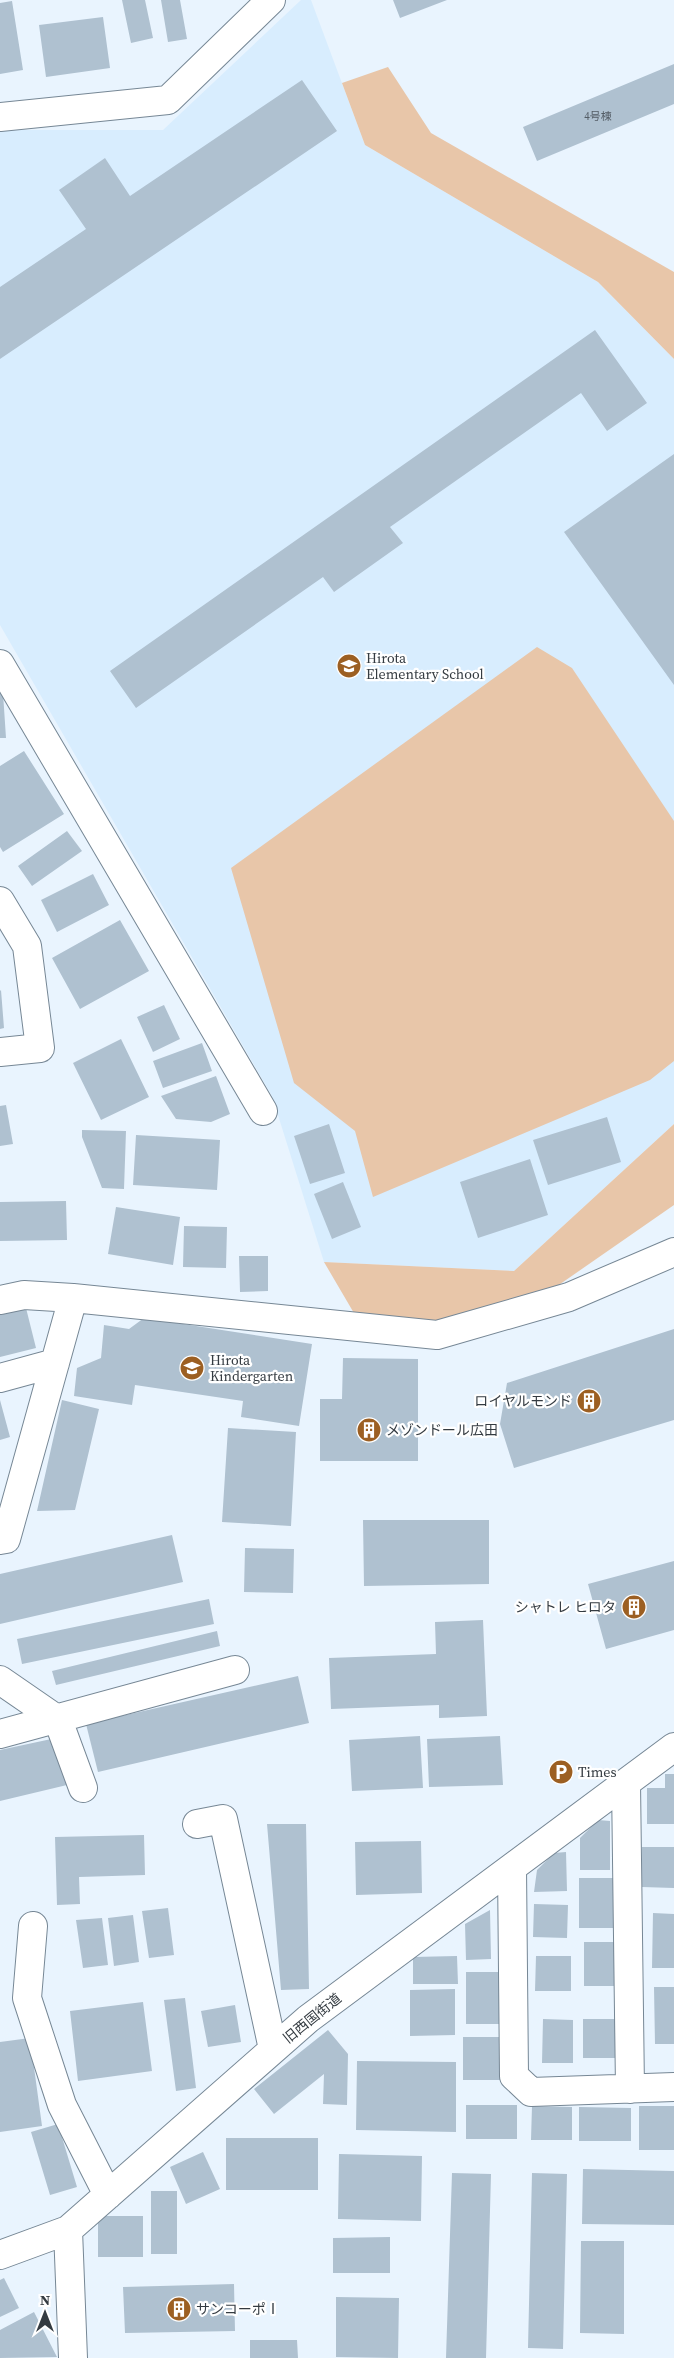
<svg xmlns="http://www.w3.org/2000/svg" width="674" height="2358" viewBox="0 0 674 2358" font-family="'Source Serif 4','Noto Sans JP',serif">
  <rect width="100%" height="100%" fill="#e9f4fe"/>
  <path fill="#d8edfe" d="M301 0H311L365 145 598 282 674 359V1124L514 1271 324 1262 272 1096 0 625V130H163Z"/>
  <path fill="#e8c6a9" d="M388 67 431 133 674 272V359L598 282 365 145 342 83Z
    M537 647 572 668 674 821V1061L650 1080 373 1197 355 1131 294 1083 231 868Z
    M674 1124V1205L530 1305 403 1326 358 1320 324 1262 514 1271Z"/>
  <path fill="#afc1d0" d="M122 0H145L153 38 131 43Z
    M161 0H180L187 39 168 42Z
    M393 0H447L400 18Z
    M12 1 23 70 0 74V3Z
    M103 17 110 68 46 77 39 25Z
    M674 64V104L537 161 523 127Z
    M302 80 337 131 0 359V287L86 229 59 190 105 158 130 196Z
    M595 330 647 403 607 431 581 393 390 527 403 543 334 592 323 577 136 708 110 671Z
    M674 454V685L564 532Z
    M3 693 6 738H0V694Z
    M24 751 64 814 3 852 0 847V766Z
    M67 831 82 851 32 886 18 866Z
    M93 874 109 905 57 932 41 900Z
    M120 920 149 971 80 1009 52 958Z
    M1 990 4 1028 0 1029V991Z
    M164 1005 180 1039 153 1052 137 1017Z
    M121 1039 149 1097 101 1120 73 1063Z
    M202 1043 212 1071 163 1088 153 1061Z
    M216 1076 230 1114 211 1122 176 1119 161 1096Z
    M6 1105 13 1144 0 1146V1106Z
    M607 1117 621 1162 548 1185 533 1140Z
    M329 1124 345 1173 310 1184 294 1136Z
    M82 1130 126 1131 124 1189 102 1188 82 1137Z
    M136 1135 220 1140 217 1190 133 1185Z
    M530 1159 548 1215 478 1238 460 1182Z
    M343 1182 361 1227 332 1239 314 1194Z
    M66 1201 67 1240 0 1241V1202Z
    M116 1207 180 1217 173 1265 108 1254Z
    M184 1226 227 1227 226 1268 183 1267Z
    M239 1256H268V1291L240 1292Z
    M26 1308 36 1348 0 1357V1315Z
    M144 1318 312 1344 299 1426 241 1417 243 1401 135 1385 132 1405 74 1396 77 1368 101 1358 104 1325 129 1329Z
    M674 1329V1420L514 1468 500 1424 507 1383Z
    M343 1358 418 1359V1461H320V1399H342Z
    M0 1400 10 1437 0 1440Z
    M62 1400 99 1409 75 1510 37 1511Z
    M228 1428 296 1432 291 1526 222 1522Z
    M363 1520H489V1584L364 1586Z
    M172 1535 183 1582 0 1624V1574Z
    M245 1548 294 1549 293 1593 244 1592Z
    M674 1561V1630L606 1649 588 1584Z
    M209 1599 214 1624 22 1664 17 1639Z
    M483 1620 487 1716 439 1718V1705L331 1709 329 1658 436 1654 435 1622Z
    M217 1631 220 1646 56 1685 52 1671Z
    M298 1676 309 1723 98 1772 86 1724Z
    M420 1736 423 1788 352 1791 349 1740Z
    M500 1736 503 1785 429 1787 427 1739Z
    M56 1738 67 1785 0 1801V1750Z
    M665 1774H674V1824H647V1788H665Z
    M598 1820 610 1821V1870H580V1838Z
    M267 1824H306L309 1989 281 1990Z
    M144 1835 145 1875 79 1877 80 1904 57 1905 55 1837Z
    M421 1841 422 1893 356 1895 355 1842Z
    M642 1847H674V1888L642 1887Z
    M566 1852 567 1891 534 1892 537 1870 554 1853Z
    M579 1878H614V1928H579Z
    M534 1904 568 1905 567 1938 533 1937Z
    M168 1908 174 1955 149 1958 142 1911Z
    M490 1910 491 1959 466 1960 465 1924Z
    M653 1913 674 1914V1968H652Z
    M133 1915 139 1962 114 1966 108 1918Z
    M102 1918 108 1965 83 1968 76 1920Z
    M584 1942H616V1986H584Z
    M457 1956 458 1984H413V1957Z
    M536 1956H571V1991H535Z
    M466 1972H499V2024H466Z
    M654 1987H674V2044H655Z
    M455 1989V2035L410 2036V1990Z
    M185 1998 196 2088 176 2091 164 2000Z
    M143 2002 152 2071 78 2081 70 2011Z
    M235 2005 241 2042 208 2047 201 2011Z
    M543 2019 573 2020V2063H542Z
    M583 2019H620L619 2058H583Z
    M328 2030 348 2054 347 2105 323 2104 324 2074 274 2114 254 2089Z
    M463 2037H503V2080H463Z
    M30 2038 42 2126 0 2132V2042Z
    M357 2061 456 2062V2132L356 2130Z
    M466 2105H517V2139H466Z
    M532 2106 572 2107V2140H531Z
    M639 2106H674V2150H639Z
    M579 2107 631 2108V2141H579Z
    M58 2124 77 2187 50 2195 31 2132Z
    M226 2138H318V2190H226Z
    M203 2152 220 2189 186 2204 170 2167Z
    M339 2154 422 2156 421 2221 338 2219Z
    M583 2169 674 2171V2225L582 2224Z
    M452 2173 491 2174 486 2358H446Z
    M532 2173 567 2174 563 2349 528 2348Z
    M151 2191H177V2254H151Z
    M98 2216H143V2257H98Z
    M390 2237V2273H333V2238Z
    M581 2241H624V2334L580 2333Z
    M4 2278 19 2308 0 2317V2280Z
    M234 2284 235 2331 125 2333 123 2287Z
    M336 2297 399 2298 398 2358 336 2357Z
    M34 2312 57 2357 0 2358V2330Z
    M250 2340H297L298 2358H250Z"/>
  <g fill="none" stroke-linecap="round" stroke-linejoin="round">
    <defs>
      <path id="street" d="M0 117 168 100 271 0
        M0 664 263 1111
        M0 901 27 946 40 1048 0 1052
        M0 1300 24 1295 73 1298 437 1335 569 1297 674 1252
        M0 1378 55 1363
        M0 1540 6 1539 73 1298
        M0 1680 58 1720 83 1788
        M0 1734 235 1670
        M626 1783 630 2089
        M197 1824 223 1819 273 2049
        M512 1868 514 2076 531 2092 674 2087
        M33 1926 27 1998 62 2105 108 2195
        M0 2255 68 2230
        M73 2358 68 2230 308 2019 674 1747"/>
    </defs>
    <use href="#street" stroke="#768795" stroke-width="30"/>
    <use href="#street" stroke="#fff" stroke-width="28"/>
  </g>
  <defs>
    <symbol id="school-disc" viewBox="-11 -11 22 22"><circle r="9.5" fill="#9c5f22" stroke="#fff"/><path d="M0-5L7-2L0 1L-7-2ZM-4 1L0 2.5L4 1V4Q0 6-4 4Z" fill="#fff"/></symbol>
    <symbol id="building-disc" viewBox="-11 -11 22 22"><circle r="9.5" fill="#9c5f22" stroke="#fff"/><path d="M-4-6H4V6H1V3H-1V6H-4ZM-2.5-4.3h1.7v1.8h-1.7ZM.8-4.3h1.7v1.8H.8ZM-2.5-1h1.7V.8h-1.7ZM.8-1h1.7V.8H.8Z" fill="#fff"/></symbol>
    <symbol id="parking-disc" viewBox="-11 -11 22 22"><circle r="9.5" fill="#9c5f22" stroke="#fff"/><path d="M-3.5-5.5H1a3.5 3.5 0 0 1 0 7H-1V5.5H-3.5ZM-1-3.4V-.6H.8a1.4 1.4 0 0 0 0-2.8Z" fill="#fff"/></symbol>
  </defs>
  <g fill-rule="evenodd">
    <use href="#school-disc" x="335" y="652" width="28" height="28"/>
    <use href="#school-disc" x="178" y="1354" width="28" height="28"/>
    <use href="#building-disc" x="575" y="1387" width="28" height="28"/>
    <use href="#building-disc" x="355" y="1416" width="28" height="28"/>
    <use href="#building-disc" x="620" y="1593" width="28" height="28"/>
    <use href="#parking-disc" x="547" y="1758" width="28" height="28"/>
    <use href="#building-disc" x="165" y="2295" width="28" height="28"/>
  </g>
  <g text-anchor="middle" stroke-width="4.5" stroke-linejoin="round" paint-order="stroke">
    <g font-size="11" fill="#535c65">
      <text x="598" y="120">4号棟</text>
    </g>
    <g font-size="14" fill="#343b41" stroke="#fff" text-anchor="start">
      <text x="366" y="663">Hirota<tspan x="366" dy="16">Elementary School</tspan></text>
      <text x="210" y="1365">Hirota<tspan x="210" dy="16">Kindergarten</tspan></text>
      <text x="572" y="1406" text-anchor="end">ロイヤルモンド</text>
      <text x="386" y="1435">メゾンドール広田</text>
      <text x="616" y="1612" text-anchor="end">シャトレ ヒロタ</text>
      <text x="578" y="1777">Times</text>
      <text x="196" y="2314">サンコーポⅠ</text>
    </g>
    <g font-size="14" fill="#343b41" stroke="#fff">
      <text transform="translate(312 2018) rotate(-39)" y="5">旧西国街道</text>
    </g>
  </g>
  <g transform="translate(45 2313)" stroke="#ffffff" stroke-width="4" paint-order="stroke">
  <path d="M0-4L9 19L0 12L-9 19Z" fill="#343b41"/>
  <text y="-8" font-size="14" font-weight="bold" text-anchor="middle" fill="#343b41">N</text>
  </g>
</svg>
